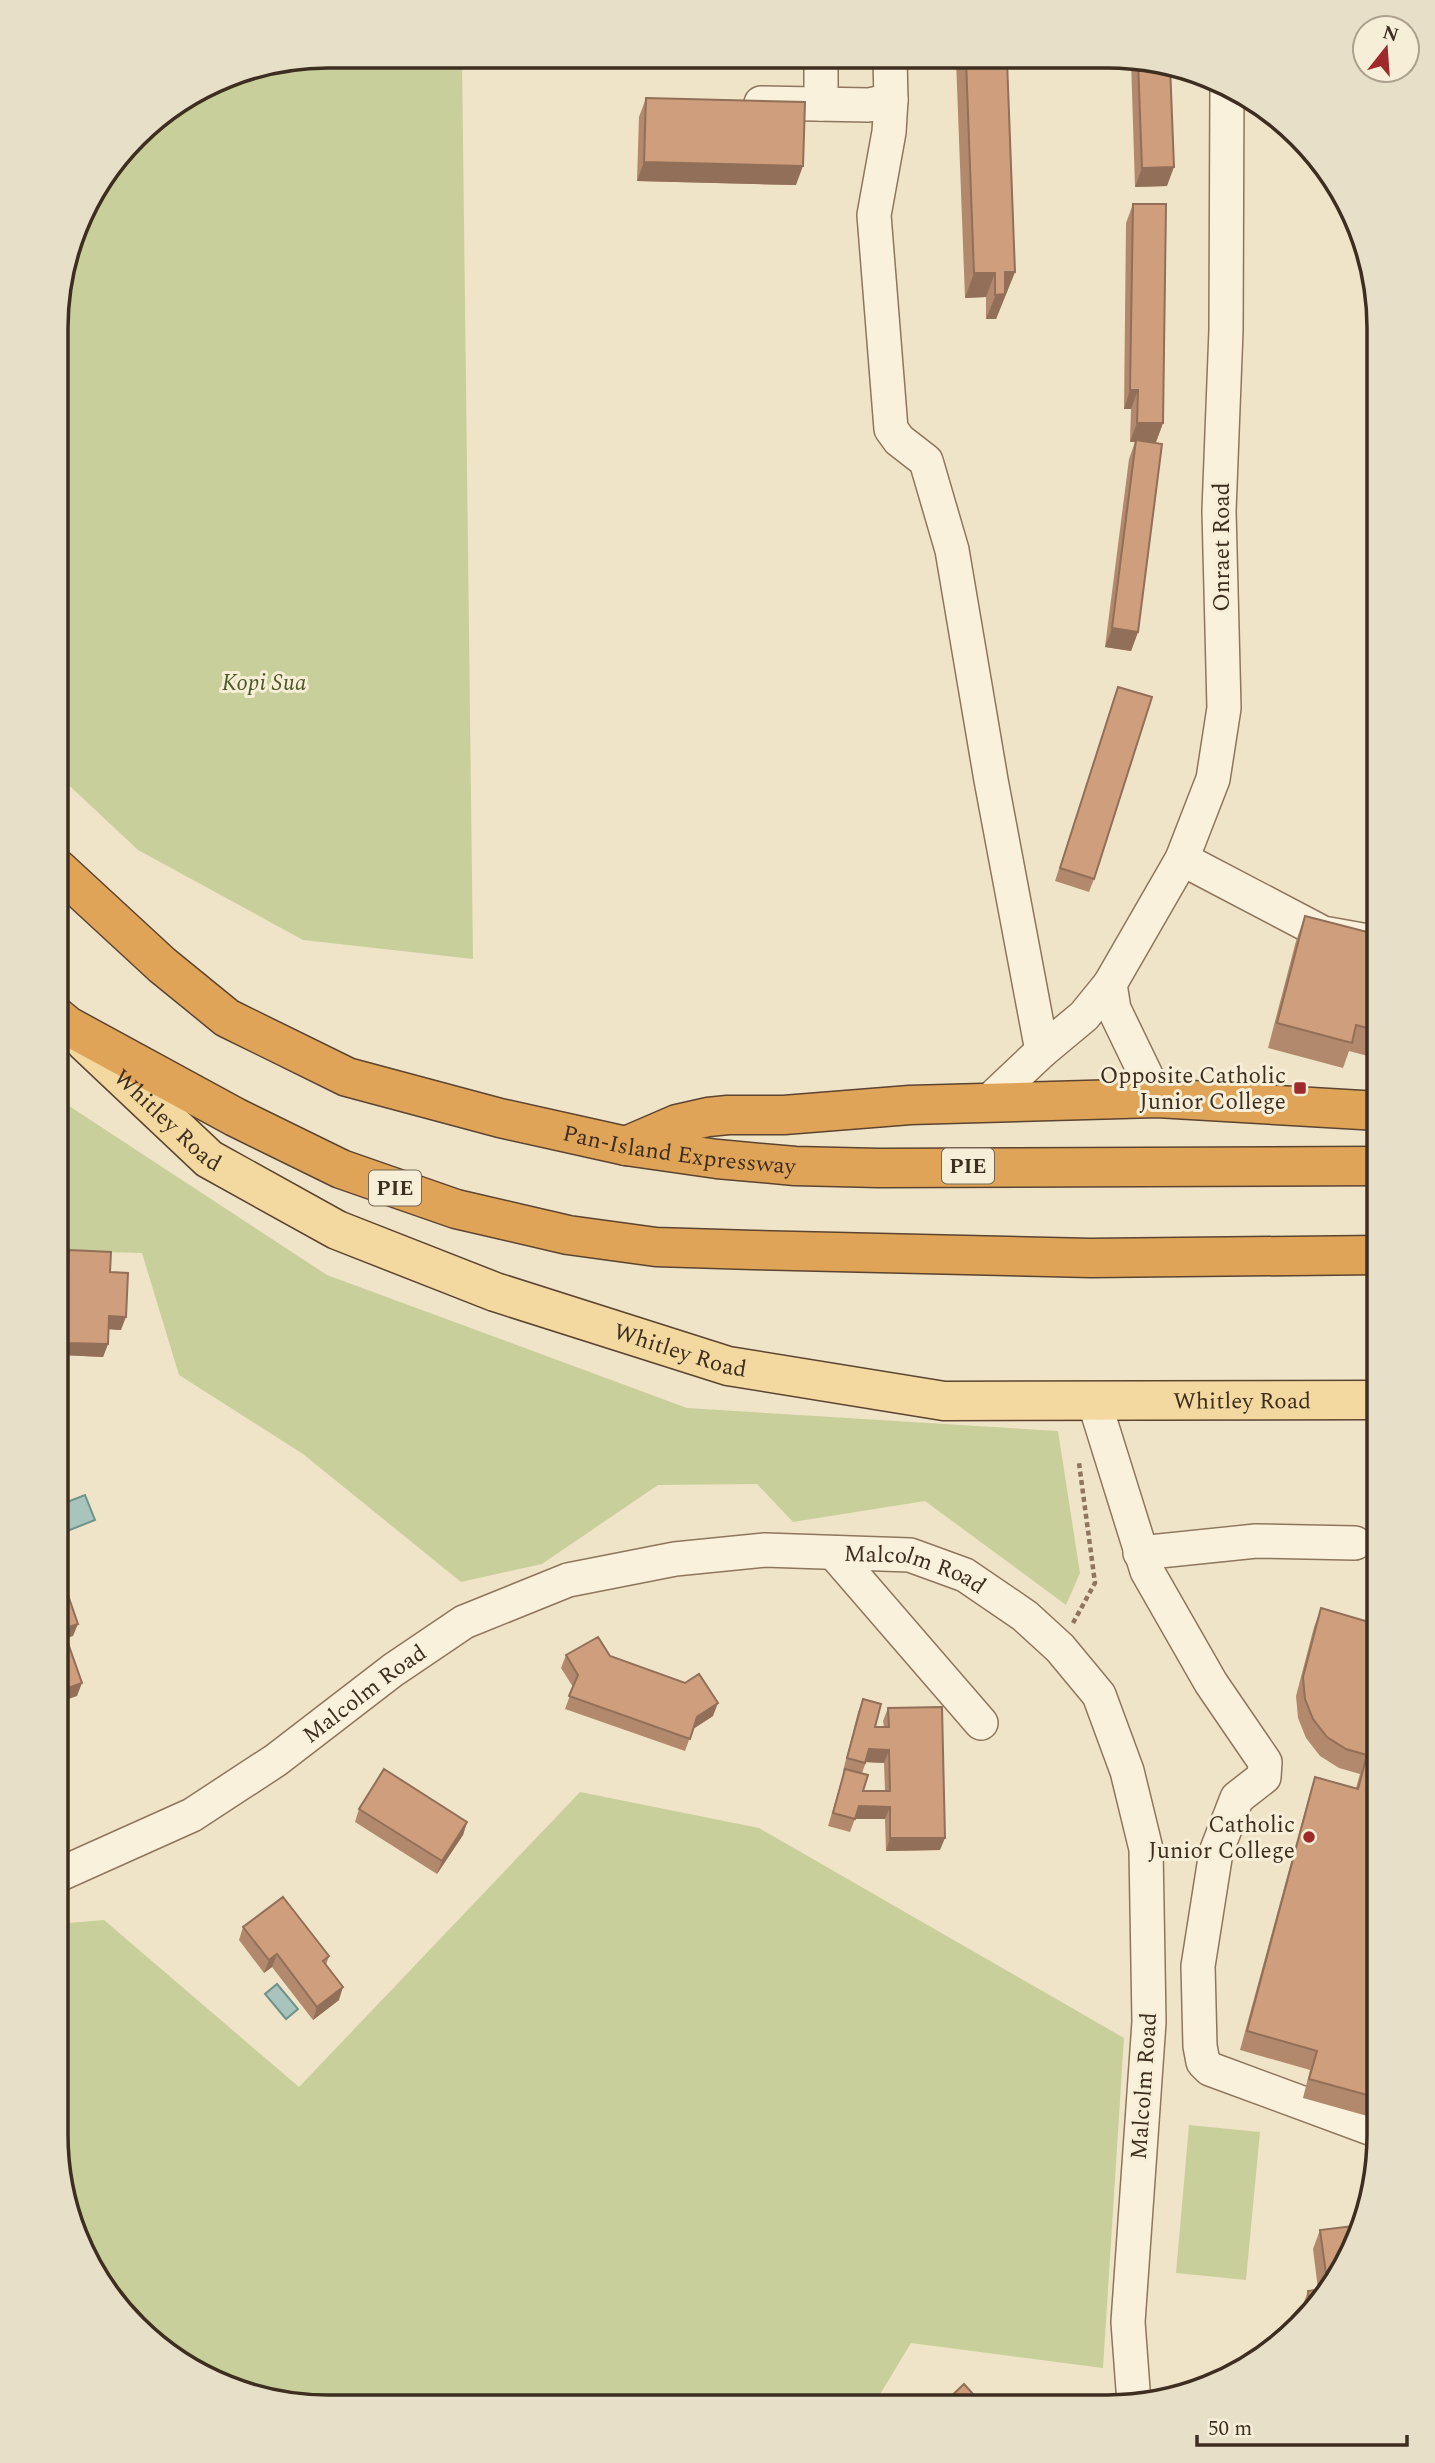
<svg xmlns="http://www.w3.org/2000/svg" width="1435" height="2463" viewBox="0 0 1435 2463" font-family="Spectral,serif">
  <rect width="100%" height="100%" fill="#f0e4c8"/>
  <path fill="#c9cf9b" d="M328 56 462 57 473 959 303 940 138 850 58 775V293L84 207 148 124 224 77Z
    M57 1098 327 1275 687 1408 1058 1431 1080 1573 1066 1605 925 1501 793 1522 757 1484 658 1485 542 1564 461 1582 303 1454 179 1375 142 1253 57 1251Z
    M580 1792 759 1828 1124 2038 1103 2368 911 2343 873 2406 292 2405 208 2379 149 2340 102 2286 71 2223 56 2135V1924L104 1920 299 2087Z
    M1189 2125 1260 2132 1246 2280 1176 2273Z"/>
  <path fill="#a9c4bc" stroke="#6f938a" stroke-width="2" d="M85 1495 95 1520 57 1535V1506Z
    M277 1984 298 2009 286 2019 265 1994Z"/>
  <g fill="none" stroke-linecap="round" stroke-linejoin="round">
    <defs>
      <g id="minor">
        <path d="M890 59 891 100 889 132 874 215 891 429 899 440 926 461 952 550 991 780 1042 1051"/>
        <path d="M761 103 869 105 891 100"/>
        <path d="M821 104V59"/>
        <path d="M1182 859 1323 933 1379 943"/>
        <path d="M1110 984 1114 1009 1157 1098"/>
        <path d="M987 1103 1042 1051 1084 1016 1110 984 1182 859 1213 779 1224 708 1219 511 1226 330 1227 84"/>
        <path d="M1094 1401 1147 1571 1211 1683 1265 1762 1264 1777 1237 1798 1216 1852 1198 1966 1200 2046 1203 2062 1210 2069 1378 2131"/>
        <path d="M834 1553 981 1723"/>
        <path d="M1140 1553 1256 1541 1355 1543"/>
        <path id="s1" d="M56 1876 192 1815 276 1760 393 1670 464 1622 568 1580 675 1559 765 1550 910 1555 965 1575 1025 1616 1060 1648 1099 1695 1127 1771 1146 1849 1149 2022 1128 2322 1134 2403"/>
      </g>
      <g id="major">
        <path id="s2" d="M85 1042 209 1159 337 1230 495 1292 728 1366 944 1401 1379 1400"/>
      </g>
      <g id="highway">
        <path id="s3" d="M58 869 162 965 227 1018 347 1077 500 1118 626 1146 717 1159 795 1166 879 1168 1379 1166"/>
        <path d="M57 1017 68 1026 235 1117 341 1169 456 1209 568 1235 656 1247 753 1250 1091 1258 1379 1255"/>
        <path d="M626 1146 677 1124 708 1117 728 1115H784L910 1105 1157 1098 1379 1111"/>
      </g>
    </defs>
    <use href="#minor" stroke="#8d765c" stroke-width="36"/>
    <use href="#major" stroke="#5b4430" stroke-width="41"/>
    <use href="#highway" stroke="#5b4430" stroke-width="41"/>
    <path stroke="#8d765c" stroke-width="4.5" stroke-dasharray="5 3.5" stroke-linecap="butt" d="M1073 1623 1095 1583 1079 1463"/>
    <use href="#minor" stroke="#faf1dc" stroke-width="33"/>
    <use href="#major" stroke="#f3d9a0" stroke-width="38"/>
    <use href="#highway" stroke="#e0a458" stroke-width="38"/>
  </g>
  <path fill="#b2896c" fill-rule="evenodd" d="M956 60H1007L1015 272 996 319H986V297L965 298Z
    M1131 61H1160L1167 186 1135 187Z
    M646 98 796 185 637 181 639 117Z
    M1133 204 1163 423 1156 442 1138 632 1131 651 1105 647 1129 459 1135 442H1130L1131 409H1124L1126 223Z
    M1118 687 1094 879 1089 892 1055 881Z
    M1305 916 1379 935V1059L1349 1051 1343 1068 1268 1048 1296 941Z
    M69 1250 110 1272 121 1330 109 1329 108 1344 103 1357 62 1355 63 1331H57V1300H63L65 1263Z
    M1321 1608 1379 1625 1378 2119 1303 2098 1310 2070 1240 2050 1309 1796 1315 1777 1356 1788 1360 1774 1339 1768 1320 1756 1306 1738 1298 1718 1296 1696 1314 1627Z
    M566 1655 610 1656 713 1716 693 1729 685 1751 565 1709 573 1687 561 1668Z
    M863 1699 875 1727H884L883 1721 888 1708 940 1850 886 1851 885 1819H855L850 1832 828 1826 844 1772 843 1771 858 1712ZM866 1762 884 1763 885 1791H863L862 1773Z
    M359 1809 467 1822 463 1835 437 1874 355 1822Z
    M243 1927 329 1956 326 1965 339 2000 313 2020 272 1967 264 1973 239 1940Z
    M1362 2225 1323 2301 1302 2321 1301 2310 1308 2291 1318 2289 1313 2249 1320 2230Z"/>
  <path fill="#916f58" d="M685 58 788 59 785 67 683 65Z
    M644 162 803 166 796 185 637 181Z
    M1174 167 1167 186 1135 187 1142 168Z
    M1005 272H1015L996 319H986Z
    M974 273H995L986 297 965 298Z
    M1130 390H1138L1131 409H1124Z
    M1137 423H1163L1156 442H1130Z
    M1112 628 1138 632 1131 651 1105 647Z
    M109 1316 126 1317 121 1330 104 1329Z
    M57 1318H67L63 1331H57Z
    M66 1343 108 1344 103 1357 62 1355Z
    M78 1624 73 1636 58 1641 63 1629Z
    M82 1683 77 1696 57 1703V1692Z
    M718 1703 713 1716 693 1729 697 1717Z
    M869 1749 889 1750 884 1763 864 1762Z
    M859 1806 890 1807 885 1819H854Z
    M467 1822 463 1835 437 1874 442 1861Z
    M890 1838H945L940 1850 886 1851Z
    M277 1954 272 1967 264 1973 269 1960Z
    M343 1987 339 2000 313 2020 317 2007Z"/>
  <path fill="#cf9f7d" stroke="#916f58" stroke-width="2" d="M966 60H1007L1015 272H1005V294L995 295V273H974Z
    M1138 61H1160L1170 65 1174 167 1142 168Z
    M646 98 805 102 803 166 644 162Z
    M1133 204H1166L1163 423H1137L1138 390H1130Z
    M1136 440 1162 444 1138 632 1112 628Z
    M1118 687 1152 697 1094 879 1060 868Z
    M1305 916 1379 935V1031L1356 1025 1352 1043 1277 1023Z
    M69 1250 111 1252 110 1272 128 1273 126 1317 109 1316 108 1344 66 1343 67 1318H57V1300L67 1301Z
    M60 1572 78 1624 63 1629 82 1683 57 1692V1573Z
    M1321 1608 1379 1625 1378 2098 1309 2079 1317 2051 1247 2031 1315 1777 1358 1789 1367 1755 1346 1749 1327 1737 1313 1719 1305 1699 1303 1677Z
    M598 1637 610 1656 685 1683 699 1674 718 1703 697 1717 690 1739 569 1696 578 1675 566 1655Z
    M863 1699 881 1704 875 1727H889L888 1708 942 1707 945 1838H890V1807L859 1806 855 1819 833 1813 845 1769 868 1775 863 1791H890L889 1750 869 1749 865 1763 847 1758Z
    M384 1769 467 1822 442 1861 359 1809Z
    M283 1897 329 1956 323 1961 343 1987 317 2007 277 1954 269 1960 243 1927Z
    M1362 2225 1358 2239 1323 2301 1311 2313 1308 2291 1328 2288 1320 2230Z
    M964 2384 982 2404 979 2407H940Z"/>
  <g fill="#9e2a2b" stroke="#f7eed8" stroke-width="2.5">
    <rect x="1293" y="1081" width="14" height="14" rx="3.5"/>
    <circle cx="1309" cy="1837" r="7"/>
  </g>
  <g text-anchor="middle" stroke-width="6" stroke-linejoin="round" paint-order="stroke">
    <g fill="#f7eed8" stroke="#756857" stroke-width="2">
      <rect x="942" y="1148.5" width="52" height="35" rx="5"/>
      <rect x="369" y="1170.5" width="52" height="35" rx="5"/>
    </g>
    <g font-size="21" font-weight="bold" fill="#3d2e20">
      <text x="968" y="1173">PIE</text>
      <text x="395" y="1195">PIE</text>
    </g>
    <g font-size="23" fill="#3d2e20" stroke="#f7eed8">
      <text transform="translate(1221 547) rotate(-90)" y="8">Onraet Road</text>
      <text dy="8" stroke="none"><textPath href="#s2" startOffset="114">Whitley Road</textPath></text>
      <text dy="8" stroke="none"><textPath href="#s3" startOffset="700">Pan-Island Expressway</textPath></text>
      <text dy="8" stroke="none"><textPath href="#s2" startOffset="681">Whitley Road</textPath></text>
      <text dy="8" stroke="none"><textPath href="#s2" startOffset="1248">Whitley Road</textPath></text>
      <text dy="8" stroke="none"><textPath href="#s1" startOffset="947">Malcolm Road</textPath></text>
      <text dy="8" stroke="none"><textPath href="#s1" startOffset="360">Malcolm Road</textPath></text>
      <text transform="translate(1143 2086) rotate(-86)" y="8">Malcolm Road</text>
    </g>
    <g font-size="23" font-style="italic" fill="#4d5a26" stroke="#f7eed8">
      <text x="264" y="690">Kopi Sua</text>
    </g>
    <g font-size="23" fill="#3d2e20" stroke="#f7eed8" text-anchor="end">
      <text x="1286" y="1083">Opposite Catholic<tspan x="1286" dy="26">Junior College</tspan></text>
      <text x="1295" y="1832">Catholic<tspan x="1295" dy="26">Junior College</tspan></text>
    </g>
  </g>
  <path d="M0 0H1435V2463H0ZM328 68H1107A260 260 0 0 1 1367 328V2135A260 260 0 0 1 1107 2395H328A260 260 0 0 1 68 2135V328A260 260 0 0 1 328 68Z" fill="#e8dfc9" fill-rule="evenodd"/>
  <path fill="none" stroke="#3d2e20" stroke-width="3.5" d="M328 68H1107A260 260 0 0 1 1367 328V2135A260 260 0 0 1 1107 2395H328A260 260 0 0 1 68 2135V328A260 260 0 0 1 328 68Z"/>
  <g transform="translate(1386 49) rotate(17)"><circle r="33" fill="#f7eed8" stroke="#ada18e" stroke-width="2"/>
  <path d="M0-5L12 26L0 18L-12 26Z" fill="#9e2a2b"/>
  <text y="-10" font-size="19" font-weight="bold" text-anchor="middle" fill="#3d2e20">N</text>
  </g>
  <path d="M1197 2435v10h210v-10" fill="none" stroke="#3d2e20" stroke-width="3.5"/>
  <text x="1208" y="2435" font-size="21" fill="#3d2e20" stroke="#f7eed8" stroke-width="5" paint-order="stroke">50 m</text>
</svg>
